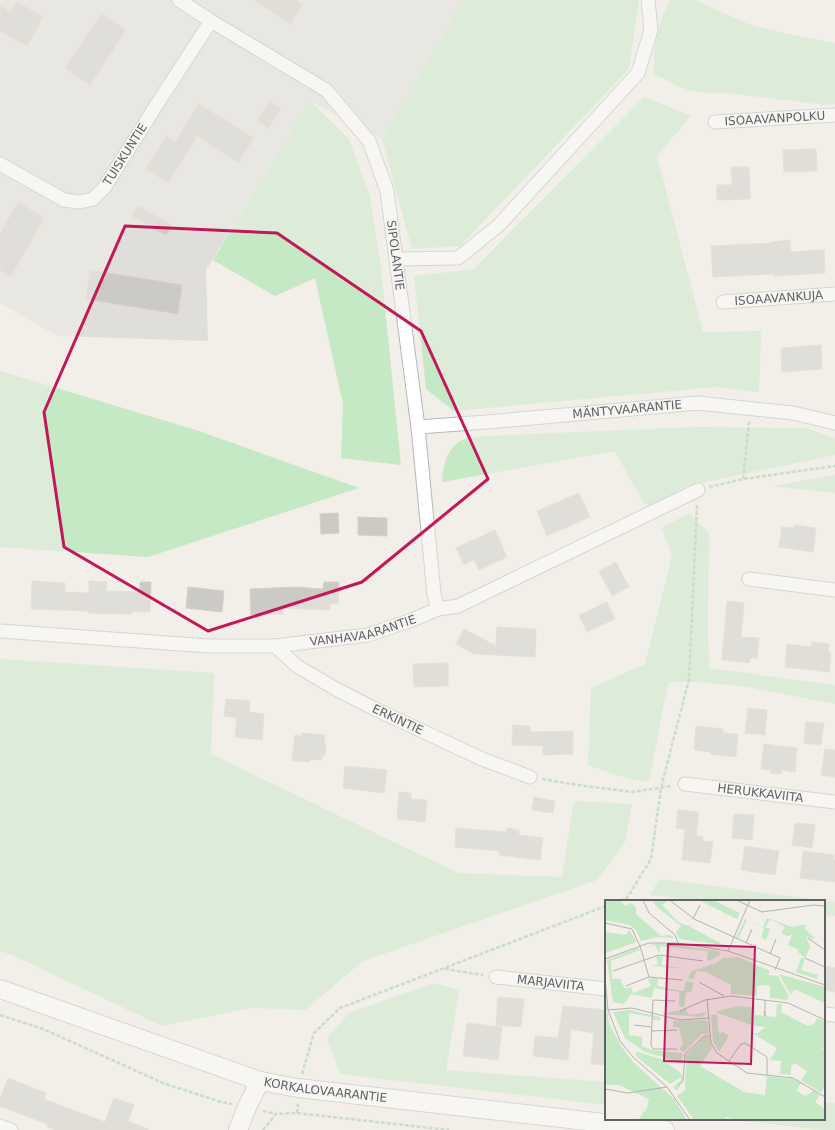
<svg xmlns="http://www.w3.org/2000/svg" width="835" height="1130" viewBox="0 0 835 1130" font-family="'DejaVu Sans',sans-serif">
  <rect width="100%" height="100%" fill="#f1efe8"/>
  <path fill="#e0deda" d="M0 0H464L382 139 310 101 206 270 208 341 57 336 0 303Z"/>
  <path fill="#c5e8c5" d="M464 0H639L629 69 460 246 412 249 382 139Z
    M670 0H695L748 24 789 34 835 43V104L825 105 727 93C711 94 695 93 680 87 671 83 663 78 654 74 653 46 657 25 670 0Z
    M644 97 691 116 657 156 703 332 761 331 759 392 716 387 454 411 426 389 414 276 474 269Z
    M310 101 349 139 370 196 381 269 401 465 341 458 343 404 315 278 275 296 213 260Z
    M0 371 196 430 359 488 148 557 0 547Z
    M695 427 806 428 835 438V455L686 486 653 505 644 504 615 451 442 482C443 464 448 443 468 438 473 437 478 437 484 436Z
    M835 475V493L772 486Z
    M689 513 709 533 708 629 709 668 835 685V704L748 687 699 682H669L662 711 660 726 649 782C627 779 609 773 588 765L591 688 645 664 672 556 662 528Z
    M0 659 214 673 211 754 458 873 562 877 574 801 632 804 625 842 597 880 363 961 305 1010 251 1008 162 1026 12 955 0 951Z
    M660 879 835 902V916L824 915V901H705L649 895Z
    M434 983 459 990 446 1070 606 1082V1105L340 1074 327 1038 349 1013Z
    M824 1102 835 1103V1130H823L728 1119H824Z"/>
  <path fill="#cccac5" stroke="#d6d1c6" d="M254 0H295L303 5 290 24Z
    M17 2 43 17 27 46 0 31V6L11 12Z
    M101 14 126 30 90 85 65 68Z
    M270 102 281 109 268 128 257 120Z
    M199 104 254 138 238 163 197 136 168 183 146 169 166 136 175 142Z
    M816 149 817 171 784 172 783 150Z
    M731 167H749L750 199 717 200V185H732Z
    M18 202 44 218 11 276 0 270V234Z
    M138 206 172 225 166 235 132 216Z
    M790 240 791 252 824 250 825 273 774 276V274L713 277 711 246 772 243V242Z
    M90 270 182 285 178 314 86 299Z
    M821 345 822 369 782 372 781 348Z
    M579 493 590 517 547 536 537 511Z
    M338 513 339 533 321 534 320 514Z
    M358 517 387 518V536L358 535Z
    M795 525 816 528 813 552 779 547 782 527 794 528Z
    M495 530 507 557 479 570 474 560 464 565 456 548Z
    M616 562 629 587 612 596 599 571Z
    M32 581 65 583V592L89 593V581L107 582 106 591 140 592V582H151L150 612 132 611V614L88 613V611L31 609Z
    M324 582H339L338 604H330V610L282 608 283 614 251 615 250 589 295 587 323 589Z
    M188 587 224 591 222 612 186 608Z
    M727 601 744 603 741 637 759 638 757 658H750L749 663 722 660Z
    M607 602 615 619 587 632 579 615Z
    M497 627 536 629 535 657 474 654 456 644 464 629 496 646Z
    M812 642 829 644 828 652 831 653 829 672 785 667 787 644 811 647Z
    M448 663V686L414 687 413 664Z
    M226 699 250 701 249 712 264 714 262 740 235 737 237 718 224 716Z
    M748 708 767 710 765 735 745 733Z
    M806 722 824 723 821 745 804 743Z
    M513 725 530 726V732L573 731V754L543 755V746L512 745Z
    M696 726 723 729V733L738 734 736 757 710 754V752L694 750Z
    M302 733 325 735 324 744H326L325 755H322V760L310 759V762L292 761 295 735 301 736Z
    M764 744 797 748 795 772 782 770 781 774 770 773 771 770 761 769Z
    M825 749 835 750V777L821 775Z
    M345 766 387 770 384 793 343 788Z
    M399 792 411 793V799L427 800 425 822 397 819Z
    M534 797 555 801 553 813 532 810Z
    M678 810 699 812 696 836 703 837V841L713 842 710 863 682 860 685 829 676 828Z
    M734 814 754 815 752 840 732 838Z
    M795 823 815 825 812 848 792 845Z
    M456 828 506 832 507 828 519 830V835L543 838 540 860 499 855V851L455 847Z
    M745 846 779 851 775 875 741 870Z
    M803 851 834 855 833 860H835V882L800 878Z
    M824 966 835 968V992L824 990Z
    M498 997 524 999 521 1027 496 1025Z
    M563 1006 606 1010 604 1041H606V1065L591 1064 594 1033 571 1029 568 1060 533 1056 535 1036 558 1038Z
    M467 1023 502 1027 498 1060 463 1056Z
    M8 1078 46 1093 44 1099 105 1122 114 1098 134 1105 128 1121 148 1129V1130H55L46 1126 47 1124 0 1106V1099Z"/>
  <g fill="none" stroke-linecap="round" stroke-linejoin="round">
    <defs>
      <g id="street">
        <path id="s1" d="M179 0 211 21 326 90 369 141 387 191 418 427 434 594 438 609"/>
        <path id="s2" d="M715 122 835 115"/>
        <path id="s3" d="M0 164 64 200 80 202 93 199 104 188 159 101 211 21"/>
        <path d="M396 259 458 258 499 225 638 73 651 30 648 0"/>
        <path id="s4" d="M723 302 835 294"/>
        <path id="s5" d="M418 427 487 422 698 403 793 413 835 423"/>
        <path d="M749 579 835 590"/>
        <path id="s6" d="M0 631 209 646H275L368 635 412 620 438 609 458 606 698 490"/>
        <path id="s7" d="M275 646 297 666 336 689 373 708 482 759 530 777"/>
        <path id="s8" d="M685 784 835 802"/>
        <path id="s9" d="M496 977 606 989"/>
        <path d="M824 1014 835 1015"/>
        <path d="M0 1126 11 1130"/>
      </g>
      <g id="secondary">
        <path id="s10" d="M0 989 260 1081 298 1088 665 1130"/>
        <path d="M238 1130 247 1107 260 1081"/>
      </g>
    </defs>
    <use href="#street" stroke="#b5b8bc" stroke-width="15"/>
    <use href="#secondary" stroke="#b6babf" stroke-width="20"/>
    <path stroke="#9cc7a9" stroke-width="2.5" stroke-dasharray="4 2" stroke-linecap="butt" d="M743 479 749 422
      M709 487 743 479 835 466
      M542 779 571 784 632 792 672 786
      M620 901 627 898 651 859 661 788 689 679 697 505
      M445 969 483 975
      M0 1015 43 1029 163 1083 221 1102 232 1104
      M302 1074 314 1033 340 1008 606 906
      M263 1111 276 1114
      M297 1113 298 1104
      M263 1130 276 1114 297 1113 449 1130"/>
    <use href="#street" stroke="#fff" stroke-width="13"/>
    <use href="#secondary" stroke="#fff" stroke-width="18"/>
  </g>
  <path d="M0 0H835V1130H0ZM125 226 277 233 421 331 488 479 362 582 208 631 64 547 44 412Z" fill="#f1efe8" fill-opacity=".55" fill-rule="evenodd"/>
  <path fill="none" stroke="#c2185b" stroke-width="3" stroke-linejoin="round" d="M125 226 277 233 421 331 488 479 362 582 208 631 64 547 44 412Z"/>
  <g text-anchor="middle" stroke-width="3.5" stroke-linejoin="round" paint-order="stroke">
    <g font-size="12" fill="#5f6368" stroke="#fff">
      <text dy="4" stroke="none"><textPath href="#s2" startOffset="60">ISOAAVANPOLKU</textPath></text>
      <text dy="4" stroke="none"><textPath href="#s3" startOffset="158">TUISKUNTIE</textPath></text>
      <text dy="4" stroke="none"><textPath href="#s1" startOffset="357">SIPOLANTIE</textPath></text>
      <text dy="4" stroke="none"><textPath href="#s4" startOffset="56">ISOAAVANKUJA</textPath></text>
      <text dy="4" stroke="none"><textPath href="#s5" startOffset="210">MÄNTYVAARANTIE</textPath></text>
      <text dy="4" stroke="none"><textPath href="#s6" startOffset="365">VANHAVAARANTIE</textPath></text>
      <text dy="4" stroke="none"><textPath href="#s7" startOffset="144">ERKINTIE</textPath></text>
      <text dy="4" stroke="none"><textPath href="#s8" startOffset="76">HERUKKAVIITA</textPath></text>
      <text dy="4" stroke="none"><textPath href="#s9" startOffset="55">MARJAVIITA</textPath></text>
      <text dy="4" stroke="none"><textPath href="#s10" startOffset="342">KORKALOVAARANTIE</textPath></text>
    </g>
  </g>
  <g transform="translate(605 900)">
    <rect width="220" height="220" fill="#f1efe8"/>
    <path d="M0 0H15L20 6 26 3 31 7V14L56 36 64 35 70 38 52 37 36 41 31 30 24 25 0 20ZM47 0H63L57 5 73 22 83 26 87 24 85 27 119 45 74 39 71 32 76 26 51 6ZM94 0H108L135 13 132 19ZM162 18 187 27 202 24 199 28 211 39 201 37 205 47 200 58 193 52 194 50 183 45 187 35 182 36 176 33 180 27 169 21 165 20 160 27 165 29 161 40 156 37 159 28 142 20 133 39 131 38 140 19 158 27ZM24 30 32 42 0 53V32L21 35ZM53 43 114 51 115 55 104 61 102 60 103 51 55 46 54 53 50 45 38 49ZM33 48 35 50 6 61 7 79H15L20 89 26 87 28 93 46 86 43 79 53 78 52 86 76 91H79L81 81 88 83 87 91 81 93 79 107 74 106V92L49 88 47 98 26 94 19 104 8 102 2 60ZM51 56H58L56 65 82 69 47 66 53 64ZM133 57 165 71 163 75 173 76 184 96 182 100 165 98V85L152 86V96L126 94V85L101 72 91 71 89 79 83 78 87 71 111 63 118 58ZM196 58 200 59 196 70 213 75 212 79 191 72ZM174 74 220 87V103L189 89 186 95ZM0 93 4 123 16 146 28 162 69 199 82 220H33L42 208 44 199 14 185H0ZM172 104H177L176 112 203 126 209 124 212 118 220 122V148H214L220 149V185L216 193 196 180 202 171 190 163 186 166V175L175 174 176 161 165 160 172 148 147 133H153L161 127 149 126 110 112 132 106 150 108V115L171 117ZM81 109 84 115 102 112 97 117 57 114ZM25 110 55 117 56 120H47V117L24 113V135L37 137V146L47 150 75 153 78 154 76 162 40 152 20 138 8 112ZM106 114 112 115 114 134 118 132 124 136 114 152 108 142ZM100 120 103 122 104 134H97L79 152 74 149 78 145 74 127H68V121ZM99 137H104L107 148 95 166 139 192 160 195 162 176 188 179 196 183 191 191 201 196 208 191 215 195 210 202 220 209V220H128L122 217 117 220H89L72 196 80 190 81 155ZM33 152 56 159 76 173 78 179 72 191 68 187 76 180V177L65 184 32 157 30 153Z" fill="#c5e8c5"/>
    <path fill="none" stroke="#b3b3b1" stroke-width="1" d="M38 0 44 13 70 35 73 43M131 0 157 12 208 5 220 6M66 1 89 19 175 58 170 70M88 19 95 5M0 23 27 29 35 46 44 77M203 38 220 50M141 43 147 29M123 51 145 0M165 54 171 39M200 58 220 67M0 59 44 43H73L123 51 220 85M8 71 54 55 98 61M0 78 3 110 15 141 28 157 62 187 85 220M94 82 119 96M21 86 44 77 77 80M102 99 106 143 112 153 142 173 188 178 220 197M70 101 48 100 46 145 48 149H72M3 110 27 108 75 120 104 118M75 111 100 100 126 96 183 103 220 120M159 111 160 116V100M29 125 46 127M46 131 72 130M124 161 136 144 140 143 162 157V175M73 186 78 181 80 154 99 136H105M0 189 23 193 62 187"/>
    <path fill="#c2185b" fill-opacity="0.15" stroke="#c2185b" stroke-width="2" d="M63 44 150 47 146 164 59 161Z"/>
    <rect width="220" height="220" fill="none" stroke="#5f6368" stroke-width="2"/>
  </g>
</svg>
